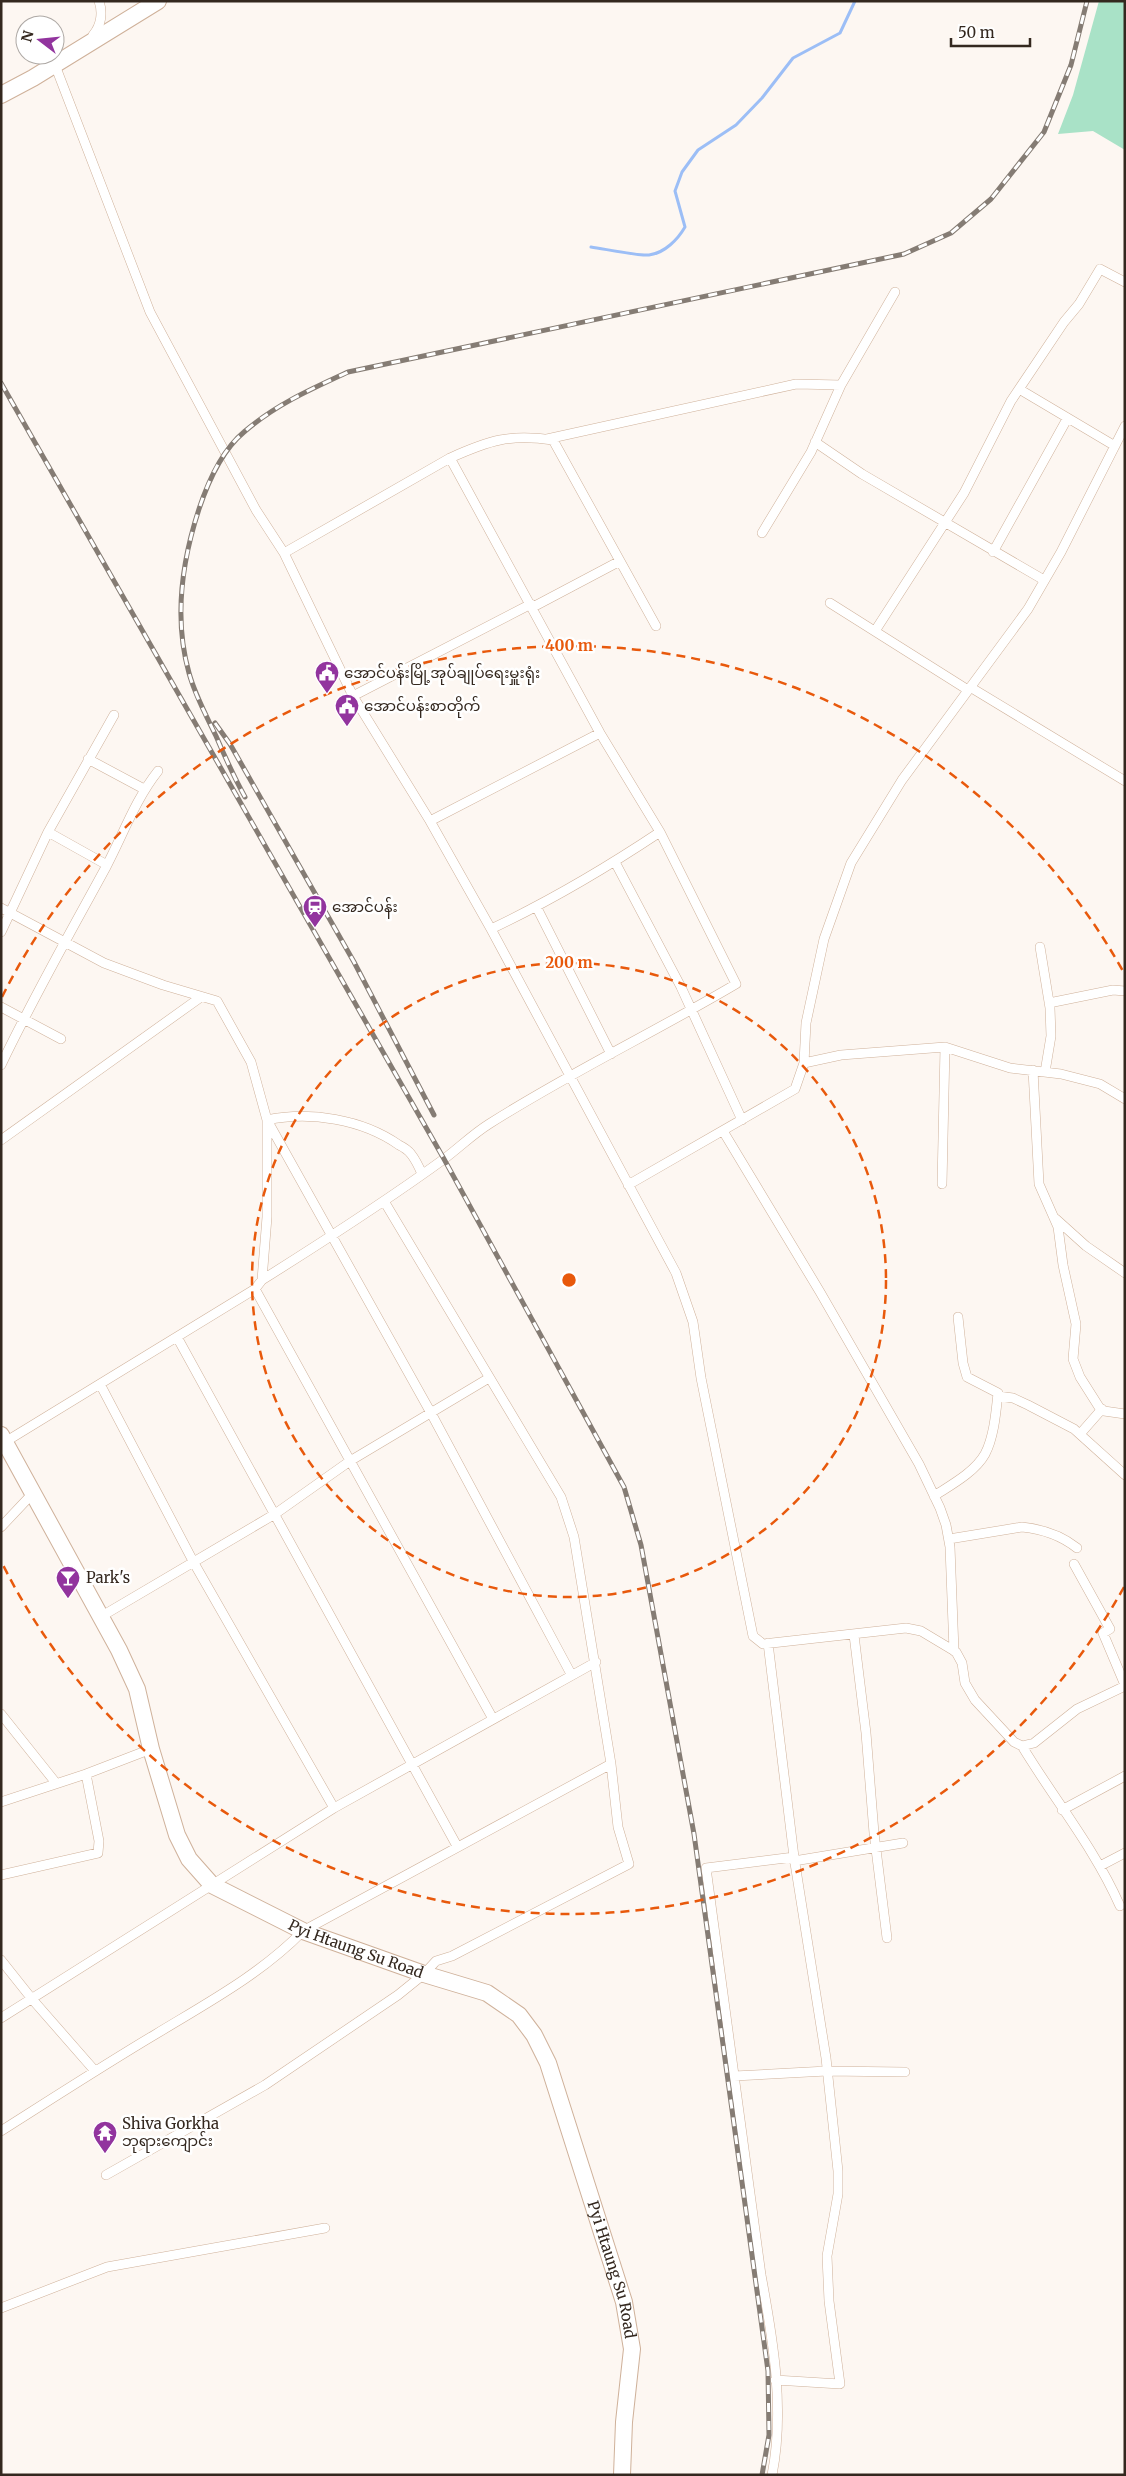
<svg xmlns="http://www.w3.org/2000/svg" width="1126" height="2476" viewBox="0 0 1126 2476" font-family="Merriweather,'Noto Sans Myanmar',serif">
  <rect width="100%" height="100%" fill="#fdf7f2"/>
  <path fill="#a9e2c7" d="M1099 1H1125V150L1093 131 1058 134 1073 95Z"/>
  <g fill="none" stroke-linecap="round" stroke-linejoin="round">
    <path stroke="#9cbef6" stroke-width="3" d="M591 247C605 249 638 256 649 255 665 253 678 239 685 227L675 191 682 172 698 150 736 125 762 98 793 58 840 33 855 1"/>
    <defs>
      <path id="street" d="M93 35C101 26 103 13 99 1
        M55 65 150 312 256 510 284 553 353 696 430 821 491 929 676 1273 693 1322 701 1378 753 1636 763 1644 906 1628 921 1631 956 1652 962 1663 965 1683 975 1700 1014 1742 1022 1746 1034 1743 1077 1709 1125 1686
        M1019 389 1115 446
        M547 439 796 384 841 385
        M815 442 862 474 1044 580
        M450 458 600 733 660 832C606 868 550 901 491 929
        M762 533 811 452 841 385 895 292
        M993 552 1067 419
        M284 553 450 458C490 440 509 434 553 440L656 626
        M830 603 968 690
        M533 607 620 561
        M875 631 964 493 1011 401 1064 322 1079 304 1100 269 1125 282
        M970 687 1125 781
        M353 696 531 604
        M88 759 144 789
        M430 821 600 733
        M48 832 107 865
        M615 862 681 987 742 1120
        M1 908 104 963 163 985 217 1001 251 1062 267 1120V1217L262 1280
        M537 908 611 1054
        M1 932 48 832 114 715
        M1040 947 1050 1008 1051 1036 1045 1072
        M1049 1003 1113 990 1125 991
        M1 1007 61 1039
        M804 1063 841 1055 945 1047 1010 1068 1061 1074 1100 1084 1125 1099
        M1 1065C33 998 70 933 106 867 123 835 135 800 158 771
        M1033 1070 1039 1184 1058 1227 1063 1265 1076 1324 1073 1359 1080 1377 1099 1407 1104 1411 1125 1414
        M723 1131 820 1292 919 1464 940 1508 946 1525 950 1547 954 1651
        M1 1140 201 997
        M422 1174C419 1167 415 1159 411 1154 408 1150 403 1147 399 1145 362 1119 310 1111 267 1120L431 1413 571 1674
        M942 1184 945 1047
        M628 1185 795 1089 804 1063 806 1023 824 939 851 863 902 780 1028 609 1061 552 1125 426
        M1056 1219 1086 1246 1125 1273
        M255 1289 493 1719
        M177 1337 457 1846
        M100 1384 194 1563 334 1808
        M998 1396 1013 1398 1028 1405 1074 1429 1125 1475
        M1080 1434 1102 1409
        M5 1442 255 1289 262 1280C324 1241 385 1202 444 1159 460 1147 473 1134 489 1124 569 1073 655 1032 736 984L660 832
        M934 1496C951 1485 975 1472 985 1454 994 1437 996 1412 998 1393L967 1377 963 1363 958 1317
        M1 1527 34 1492
        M949 1539 1022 1527C1041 1529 1062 1536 1077 1548
        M1074 1564 1110 1629 1103 1633 1125 1685
        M102 1616 275 1514 350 1461 489 1378
        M854 1635 866 1733 874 1833 887 1938
        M768 1643 794 1857 706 1868 761 2275C773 2339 785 2410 772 2475
        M1 1714 56 1783
        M1022 1746C1054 1799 1095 1849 1120 1906
        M1 1802 86 1774 151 1749
        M1062 1810 1125 1776
        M794 1861 903 1843
        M1100 1866 1125 1853
        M1 1875 98 1853 99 1841 86 1774
        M1 1960 32 1999 95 2071
        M1 2018 334 1808 596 1662
        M734 2076 827 2071 905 2072
        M1 2131C53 2098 104 2065 156 2034 207 2003 261 1974 303 1931L611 1764
        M106 2175 265 2085 398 1995 424 1974 436 1961 452 1956 629 1864 618 1827 611 1764 574 1537 561 1497 384 1201
        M1 2308 107 2267 325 2228
        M775 2380 840 2384 829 2301 827 2256 838 2194V2171L826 2058 794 1857"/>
      <g id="highway">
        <path d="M1 95 33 78 158 1"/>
        <path id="s1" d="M1 1435 119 1650 137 1689 151 1749 177 1835 189 1859 212 1885 303 1931 424 1974 487 1993 519 2015 534 2035 548 2063 624 2302 632 2349 624 2422 622 2475"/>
      </g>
    </defs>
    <use href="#street" stroke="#cfb19a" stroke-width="10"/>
    <use href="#highway" stroke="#cfb19a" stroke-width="18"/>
    <use href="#street" stroke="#fff" stroke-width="9"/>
    <use href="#highway" stroke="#fff" stroke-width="16"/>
    <defs>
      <path id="rail" d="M1 383 444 1159 624 1487 641 1545 694 1834 768 2371 769 2435 762 2475
        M215 723 230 744 354 962 434 1115
        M245 797C234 777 225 757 216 736 206 715 195 695 189 673 174 620 182 561 199 509 208 482 221 451 244 432 275 405 311 389 348 372L904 254 951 233 991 199 1044 132 1071 65 1087 1"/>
    </defs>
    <use href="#rail" stroke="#857c74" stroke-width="5"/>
    <use href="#rail" stroke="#fff" stroke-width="3" stroke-dasharray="9" stroke-linecap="butt"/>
  </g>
  <g fill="none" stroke="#e8590c" stroke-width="2.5" stroke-dasharray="9 6">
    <circle cx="569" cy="1280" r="317"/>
    <path d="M1124 1587A634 634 0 0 1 2 1563M2 997A634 634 0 0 1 1124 973"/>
  </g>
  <defs>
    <symbol id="civic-pin" viewBox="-11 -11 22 30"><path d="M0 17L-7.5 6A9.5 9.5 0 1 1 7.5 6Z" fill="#92349e" stroke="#fff"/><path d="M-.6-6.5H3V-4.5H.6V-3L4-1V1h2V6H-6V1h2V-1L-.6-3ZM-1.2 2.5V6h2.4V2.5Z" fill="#fff"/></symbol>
    <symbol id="station-pin" viewBox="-11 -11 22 30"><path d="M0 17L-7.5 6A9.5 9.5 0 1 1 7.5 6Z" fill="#92349e" stroke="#fff"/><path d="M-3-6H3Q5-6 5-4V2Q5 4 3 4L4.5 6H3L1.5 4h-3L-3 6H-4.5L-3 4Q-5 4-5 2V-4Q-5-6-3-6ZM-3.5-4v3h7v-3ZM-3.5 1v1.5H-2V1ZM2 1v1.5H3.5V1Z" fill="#fff"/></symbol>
    <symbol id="bar-pin" viewBox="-11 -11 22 30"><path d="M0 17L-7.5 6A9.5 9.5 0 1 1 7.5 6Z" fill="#92349e" stroke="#fff"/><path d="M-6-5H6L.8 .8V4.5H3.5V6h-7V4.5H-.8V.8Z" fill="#fff"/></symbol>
    <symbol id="temple-pin" viewBox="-11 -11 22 30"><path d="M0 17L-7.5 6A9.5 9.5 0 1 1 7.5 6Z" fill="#92349e" stroke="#fff"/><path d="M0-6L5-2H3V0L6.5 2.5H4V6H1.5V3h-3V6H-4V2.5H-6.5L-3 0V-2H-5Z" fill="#fff"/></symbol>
  </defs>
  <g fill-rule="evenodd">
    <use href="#civic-pin" x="313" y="659" width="28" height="38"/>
    <use href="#civic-pin" x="333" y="692" width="28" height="38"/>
    <use href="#station-pin" x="301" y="893" width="28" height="38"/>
    <use href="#bar-pin" x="54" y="1564" width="28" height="38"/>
    <use href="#temple-pin" x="91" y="2119" width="28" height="38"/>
  </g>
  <g text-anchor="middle" stroke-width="5" stroke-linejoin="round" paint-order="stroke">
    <g font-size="15" fill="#34281f" stroke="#fff" text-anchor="start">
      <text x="344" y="678">အောင်ပန်းမြို့အုပ်ချုပ်ရေးမှူးရုံး</text>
      <text x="364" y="711">အောင်ပန်းစာတိုက်</text>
      <text x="332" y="912">အောင်ပန်း</text>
      <text x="86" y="1583">Park's</text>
      <text x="122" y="2129">Shiva Gorkha<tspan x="122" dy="17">ဘုရားကျောင်း</tspan></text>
    </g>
    <g font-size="15" fill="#34281f" stroke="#fff">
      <text dy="5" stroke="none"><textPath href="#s1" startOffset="659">Pyi Htaung Su Road</textPath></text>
      <text dy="5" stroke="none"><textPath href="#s1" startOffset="1109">Pyi Htaung Su Road</textPath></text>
    </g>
  </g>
  <circle cx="569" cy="1280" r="8" fill="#e8590c" stroke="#fff" stroke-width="2.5"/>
  <g font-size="15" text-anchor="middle" font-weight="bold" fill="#e8590c" stroke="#fff" stroke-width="5" stroke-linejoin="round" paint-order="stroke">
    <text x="569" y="651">400 m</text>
    <text x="569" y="968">200 m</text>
  </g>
  <rect width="1126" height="2476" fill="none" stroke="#34281f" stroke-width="5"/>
  <g transform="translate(40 40) rotate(286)"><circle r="24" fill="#ffffff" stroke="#aea9a5"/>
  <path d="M0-4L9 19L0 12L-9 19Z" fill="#92349e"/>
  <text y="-8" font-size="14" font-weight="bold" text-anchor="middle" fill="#34281f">N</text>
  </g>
  <path d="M951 38v8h79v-8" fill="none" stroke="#34281f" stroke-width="2.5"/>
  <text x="958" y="38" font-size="15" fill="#34281f" stroke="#ffffff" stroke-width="4" paint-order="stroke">50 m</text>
</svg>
